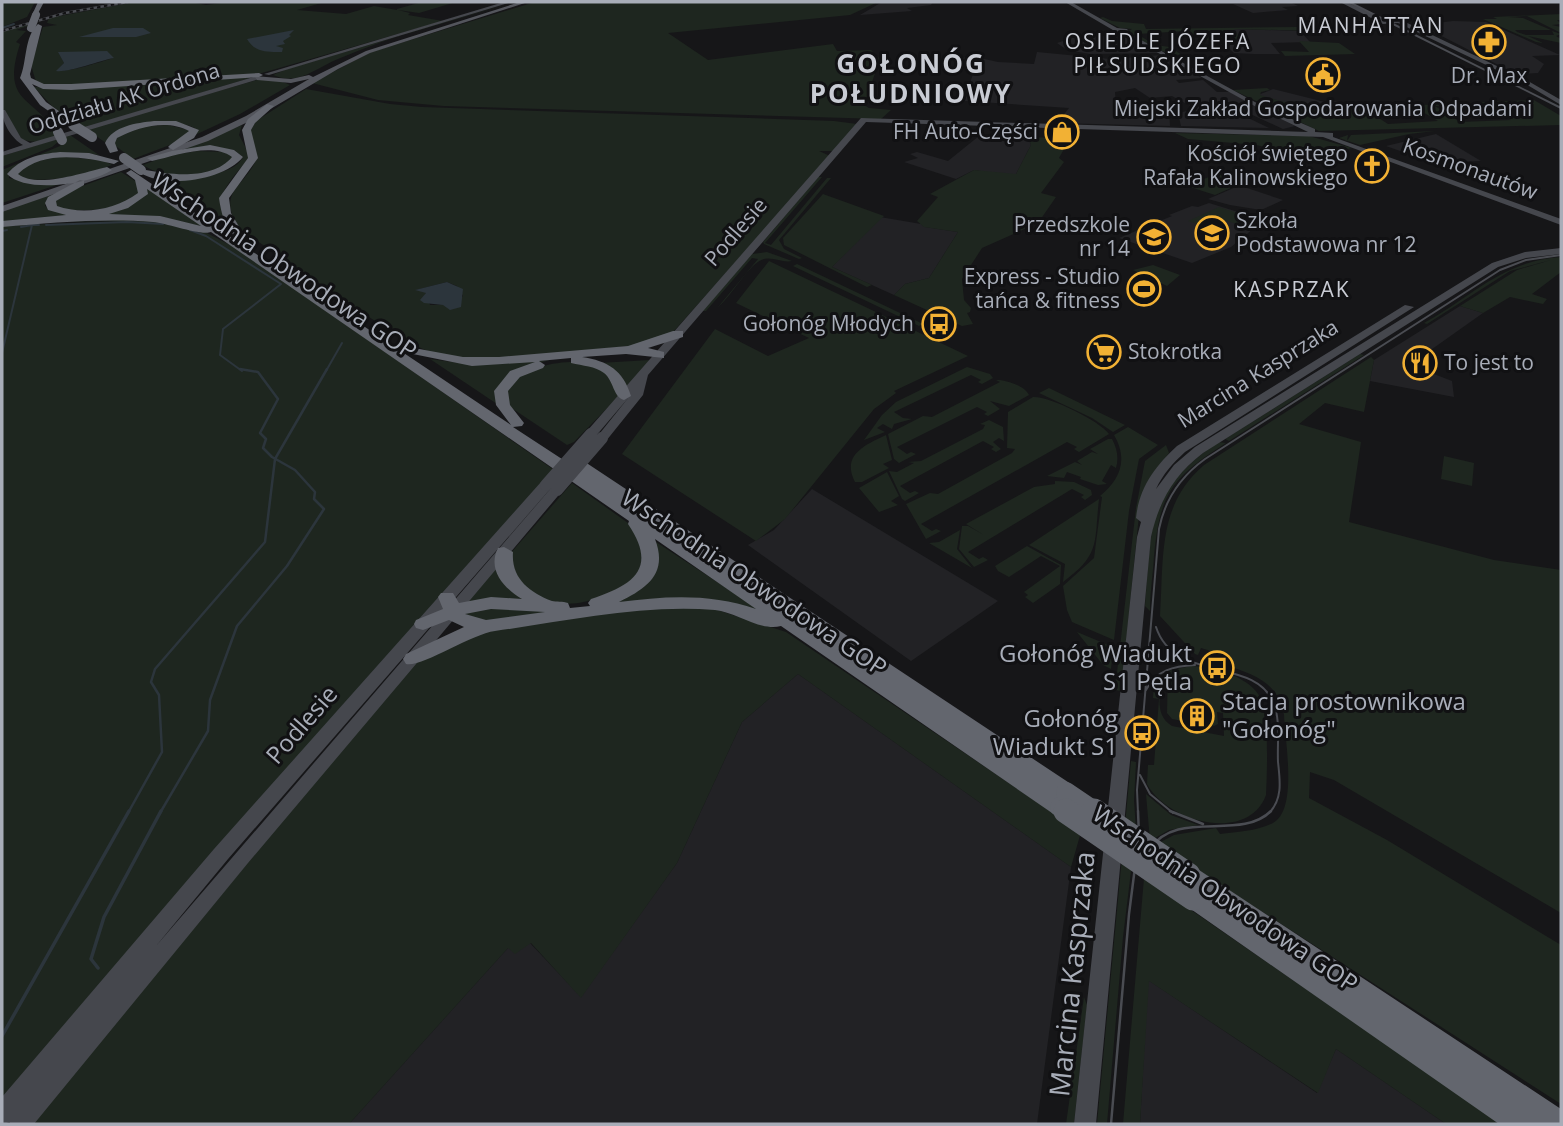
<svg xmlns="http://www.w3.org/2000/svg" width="1563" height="1126" viewBox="0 0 1563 1126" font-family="'Open Sans',sans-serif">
  <rect width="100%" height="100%" fill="#161618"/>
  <path fill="#222225" d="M882 2H933L931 5 907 8 912 11 860 15Z
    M1265 2H1290L1298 6 1282 7 1288 10 1253 13 1233 4Z
    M1453 21 1486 22 1560 55 1532 56 1544 64 1538 73 1516 74 1420 25Z
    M1233 29 1300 31 1310 42 1271 43 1280 54H1254L1234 53 1222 41 1204 40H1240Z
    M1117 35 1130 37 1159 53 1090 54 1067 50 1057 43 1072 38Z
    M1037 52 1110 59 1162 55 1202 78 1176 80 1179 83 1203 80 1217 92H1230L1295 126 1283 129 1246 112 1238 113 1269 128 1181 126 1178 113 1196 109 1172 96 1150 98 1135 88 1115 92 1116 105 1169 109 1170 126 1057 123 1069 108 965 101 967 94 961 93 962 86H969L975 68 963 64 969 61 960 59 977 53 980 58 998 62 1034 64Z
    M1273 89 1325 102 1338 101 1351 109 1312 110 1258 95Z
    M1000 134 1028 137 1031 145 1016 174 1012 176 974 170 956 179 904 162 918 158 910 154 917 152 948 161 979 136 990 138Z
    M1436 134 1481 161 1434 163 1386 146Z
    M1236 187H1244L1283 200 1261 210 1230 205 1208 199Z
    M1209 203 1264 220 1231 247 1192 263 1119 238 1172 216 1169 215 1192 206 1198 207Z
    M880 217 921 224 925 227 958 232 929 278 905 284 894 295 832 267Z
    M1460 306 1483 313 1418 359 1429 363 1421 369 1452 381 1454 397 1370 381 1374 360Z
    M812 489 998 601 911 661 748 545 774 530Z
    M798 674 1071 867 1037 1124H349L508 948 530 943 581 997 677 863 742 722Z
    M1148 980 1317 1093 1336 1049 1446 1124H1140Z"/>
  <path fill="#1e261f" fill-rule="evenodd" d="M2 2H35L27 17 2 27Z
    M135 2H191L206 5 228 2H325L297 10 346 14 374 6 397 10V9L422 2H456L419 13 398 10 410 13 408 15 443 21 251 76 250 78 84 128 52 106 34 87 95 86 45 85 36 82 31 65 43 27 57 25 47 23 49 18ZM59 53 113 58C97 63 73 71 57 71L64 63Z
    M515 2C456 19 395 34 338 59 316 68 298 86 273 75L287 69Z
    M535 2H878L850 15 668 33 708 60 833 44 837 51 871 50 880 59 864 105 869 108 891 110 881 119 444 106 378 100 312 83 371 52Z
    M1561 14V20H1557L1561 24 1552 25 1561 27V33L1527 16 1508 17 1523 18 1551 30H1515L1517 32 1526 35H1554L1552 31 1561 34 1556 36 1561 39V43L1528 36 1543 43 1536 42 1483 19H1497L1493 17Z
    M1103 17 1112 21 1144 24 1146 29 1298 27 1317 31 1234 29 1241 40H1204L1186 31 1137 34 1155 45 1170 47 1182 55C1156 54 1143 40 1127 32L1132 29 1120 28 1100 18Z
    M26 24 28 26 16 30 26 31 16 42 20 44C0 106 35 94 57 136L36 142 22 140 2 108V31Z
    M1299 41 1339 43 1355 54 1285 56 1281 51 1309 52Z
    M260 79H276L290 85 240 114 195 135V128C164 115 134 129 106 143L86 129Z
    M1267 88 1270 90 1261 92 1260 95 1312 110 1534 100 1561 116V125L1319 131 1233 90ZM1482 104 1511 120 1460 122 1435 106ZM1416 108 1438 121 1388 124 1368 111Z
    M306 89 390 104 422 107 834 121 857 124 834 151H819L830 156 674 331 639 345 477 361 432 353 403 340 238 228C217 189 244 189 257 158L249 132 256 121ZM447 282 457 286 463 296C455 304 442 305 430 305L425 291 416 290Z
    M168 125 190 130 183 140 133 159 113 144 115 138 145 126Z
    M242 125 239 135 250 156C241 169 216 192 221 209 222 214 226 220 229 224H226L158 178C179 177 233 179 243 157L234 150 183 149Z
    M1435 131 1409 134 1360 145 1339 138 1348 135 1347 141 1351 135Z
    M1175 133 1309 136 1352 148 1311 157 1256 145 1188 139Z
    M70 135 99 155C73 151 32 155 10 171L9 178 35 184 75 179 2 203V170L60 146 65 136Z
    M1028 137 1057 138V145L1064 149 1059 158 1064 162 1041 193 1056 197 1038 223 982 248 962 279 964 300 971 308 970 312 967 313 973 324 962 326 894 295 905 284 929 278 958 232 924 227 917 221 938 197 930 194 974 170 1016 174 1031 145Z
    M57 139 58 142 52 147 2 167V156Z
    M197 151 227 152 235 157C214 180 167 181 143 165L167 156Z
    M62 156 105 161 112 165C81 176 53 182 21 179L15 173 29 163Z
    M121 172 137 182 140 193C117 211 90 211 61 210L53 203 66 192Z
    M1221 172 1249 180 1215 195 1187 186Z
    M818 177H822L765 243 771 245 827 178H831L779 240 784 249 802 258 799 259 764 244 763 242Z
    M146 187 204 227 173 220 2 223V211L60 192 47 199 45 206C61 222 131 209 146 194Z
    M823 194 884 216 832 267 872 285 867 287 784 245 783 238Z
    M1219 207 1259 220 1245 227 1219 218 1203 226 1188 221Z
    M145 220 199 229 236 248 554 470 334 718 2 1106V226Z
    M767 252 792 261C783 263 774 257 764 259 750 262 731 297 718 307L758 259 752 258 706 311H702L752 254Z
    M1561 257V272L1532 294 1547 299 1543 304 1510 297 1483 313 1460 306 1517 270 1551 260 1510 271 1427 324 1424 323C1473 296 1502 261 1561 257Z
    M769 261 968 356 894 391 896 393 874 409 785 519 756 541 622 454 715 329 768 356 809 338 736 303Z
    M797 264 919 322 922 324 919 326 793 266Z
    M1153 265 1180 275 1167 286 1133 270Z
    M1360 354 1364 355 1229 441 1225 439Z
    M1371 357 1374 360 1364 412 1325 403 1299 424 1361 442 1349 522 1494 560 1561 570V913L1334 780 1310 772 1309 798 1387 840 1561 945V1104L1157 844 1174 835 1216 828 1220 834C1237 832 1257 831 1273 823 1298 810 1285 741 1284 715 1279 683 1254 674 1225 665L1227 656 1201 648 1198 655 1195 654 1160 616C1164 558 1157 505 1204 465Z
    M430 359 475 365 550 360 525 367 497 404Z
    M650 360 627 387 599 363Z
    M570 362 600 367 618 385V397L574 442 567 445 510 407 506 390C518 370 547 363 570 362Z
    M967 367 990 374 993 378 982 384 978 382 981 380 971 375 894 412 903 418 912 419 894 424 892 429 883 424 877 428 885 432 864 440 882 415 896 402Z
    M996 380C1007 380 1025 386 1029 395L1009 406 990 401 1000 409 988 416 984 414 987 412 977 407 897 447 907 454 911 452 916 454 899 463 894 459 888 434 923 416 932 417 1000 382Z
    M1049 388 1125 425 1113 432 1092 418 1039 393Z
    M1033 397C1049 396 1100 421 1109 434L1079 452 1074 449 1077 447 1067 442 921 524 932 531 936 529 941 531 926 539 906 504 930 493 938 494 1012 453 1015 449 1007 448 1008 412Z
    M989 420 1003 427 1004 441 999 438 993 442 1001 449 996 452 991 449 994 447 983 441 900 486 910 493 915 491 919 493 905 501 902 499 889 471 897 472 914 463 908 462 921 461 983 429 985 425 980 424Z
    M1128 427 1158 445 1139 459 1129 511 1114 640 1072 622 1067 610 1063 586 1094 558 1102 497 1100 496C1121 479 1128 459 1114 435Z
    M886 435 892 460 883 464 889 468 862 482H855C841 455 865 445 886 435Z
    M1108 439H1112C1117 448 1119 458 1116 468L1111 465 1102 481 1107 484 1098 485 1080 479 1081 477 1067 472 1064 478 1047 476 1075 462 1082 465 1077 461 1092 452 1098 454 1090 449Z
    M1218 442 1226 443C1172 478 1160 492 1154 556 1153 574 1150 593 1150 611L1145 606C1152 525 1145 493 1218 442Z
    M1166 445 1169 453 1151 476 1139 515 1121 691 1115 690 1136 508 1145 461Z
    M1444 456 1474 463 1472 486 1441 479Z
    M887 472 899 496 891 501 898 505 879 512 859 488Z
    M1055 481 1074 482 1091 490 1092 495 1085 500 1081 497 1084 495 1072 489 968 552 979 559 983 557 988 560 974 567 959 549 962 526H968L984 535 966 524 1034 487 1055 484Z
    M572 483 628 523 646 543 637 579C609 593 577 613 544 599 533 594 522 585 512 578L509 555Z
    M1099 499C1094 543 1101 554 1063 582L1065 564 1029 545Z
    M960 530 957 549 972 568 929 543 939 542Z
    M656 542 763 612 730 603 477 622 461 612 480 607 583 609 620 599 657 549Z
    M1027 546 1061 565 1060 584 1033 603 1025 597 1028 595 1024 592 1060 566 1041 556 1009 577 998 571 995 566Z
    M498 566 538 603 464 605Z
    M702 605 786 632 1081 832 1071 867 798 674 742 722 677 863 581 998 531 943 515 954 508 948 349 1124H30L409 669 422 658 473 633 612 612Z
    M1077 632 1113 647 1111 669 1103 665Z
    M1191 666C1214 667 1253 677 1262 701 1269 716 1267 776 1266 795 1248 844 1167 822 1147 784L1148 765H1154L1159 699 1153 698 1154 681 1162 674C1161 693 1153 714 1172 726L1224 736 1223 713 1217 712 1218 724 1214 726 1211 725V711L1184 706 1183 721 1172 719 1167 713 1168 671Z
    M1131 761 1136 762 1134 800 1136 830 1123 937 1107 1124H1097Z
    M1146 794 1171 815 1198 825 1169 830 1150 841Z
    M1144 878 1146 879 1502 1124H1446L1336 1049 1318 1093 1149 981 1140 1124H1123Z
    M1084 997 1087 1005 1074 1124H1066Z"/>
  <path fill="#2c353c" d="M113 28H143L151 33 136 37H79Z
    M294 30 289 35 291 36 283 41 285 44 276 46 283 48 282 52C268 52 255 53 247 39Z
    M107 51 114 58C98 61 68 73 56 71L64 63 58 52Z
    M447 282 463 289 461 307 450 310 443 305 424 303 420 300 426 293 415 290Z"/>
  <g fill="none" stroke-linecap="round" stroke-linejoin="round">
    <path stroke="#2c353c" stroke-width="2" d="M2 28 14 24
      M32 225H39
      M46 225 127 222 163 224
      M190 230 206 236 281 284 223 329 220 355 242 371
      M2 231 7 230
      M2 353 32 225 21 227
      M326 371 342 343"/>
    <path stroke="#2c353c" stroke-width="2.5" d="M128 813 162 752 159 695 151 682 155 669 265 542 275 459 327 369
      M160 813 208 731 210 700 237 626 287 566 324 509 314 499 315 492 295 470 272 457 263 448 266 439 260 433 278 399 258 372 240 369"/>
    <path stroke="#2c353c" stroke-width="3.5" d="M98 968 91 959 104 917 161 811
      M2 1036 129 811"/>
    <path fill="#45474d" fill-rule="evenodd" d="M504 2H512L269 75 264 74Z
      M1065 2H1071L1117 28 1127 29 1132 35 1264 107 1315 129V132L1333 133V137L1561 219V225L1323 137 866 122 648 375 643 395 606 441H598L596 438 629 397 595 437H587L585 434 587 431 861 118 1308 132 1260 109 1122 33H1118Z
      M1340 2H1347L1380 18 1401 20 1528 81 1561 100V105L1524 83 1398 23 1383 24Z
      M257 76 259 79 2 156V152L23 145C12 139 2 123 2 110H5L21 138 30 143Z
      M1561 248V254L1526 258 1498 267 1203 453C1174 475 1159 501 1151 537L1096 1124H1074L1137 537 1141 522 1136 518C1139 488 1155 466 1177 446L1405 305 1414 307 1185 452C1173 463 1163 474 1156 489L1174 465 1195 447 1492 263 1525 252Z
      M546 481 551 482 552 485 551 488 228 859 156 946 552 487 557 486 563 490 248 863 34 1124H9L10 1122 2 1124V1097L214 849 541 482Z"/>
    <path fill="#53555c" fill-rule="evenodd" d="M520 2H528L370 53 338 69 252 120 208 141 2 212V206L202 137 246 116 309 79 291 83 257 80 254 76 291 79 309 75 313 77 366 51Z"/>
    <path fill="#63666e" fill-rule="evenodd" d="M38 2H44L36 17 32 15Z
      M38 24 42 26 30 74 31 78 44 84H71L259 73 263 75 259 77 71 90 43 89 32 84 46 102 76 123 78 125 73 128 40 105 20 78C27 63 24 36 38 24Z
      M267 104 274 106 255 123 251 130 258 158 229 198 231 213 244 235 238 238C225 231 221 212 219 198L248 158 242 130 248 119Z
      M154 121H176L199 130 194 138 173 150 168 147 170 145 189 131C167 119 138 127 117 138L115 143 118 151 110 153 105 143C113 126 136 123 154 121Z
      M210 145 234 150 243 157C225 180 165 189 141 173L146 170C172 175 213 180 232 157 212 142 175 156 152 161L147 158 172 151Z
      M60 152 89 153 119 161 114 164C83 157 43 150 18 174 37 189 85 172 107 167L112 170C91 184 26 194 7 174 21 158 39 154 60 152Z
      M131 170 511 425 496 405 494 391 510 371 535 362 472 366 403 352V346L463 357H499L628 346 673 331H683V337L648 348 664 352V358L626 354 582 357C608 361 623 370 631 396L624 400C613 397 614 381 604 373 595 366 583 366 571 363V358L539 361 545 365 543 368 520 377 508 391 510 405 524 423 522 426 513 427 565 461 566 456H576L1074 786 1077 792 1074 798 1067 800 1071 807 1068 813 1060 816 1052 813 781 626C761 632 736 612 715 610 642 604 567 621 495 631 471 634 421 668 406 664L403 659 406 654 464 627 449 620 423 630 416 628 414 624 416 620 443 609 438 597 441 593H453L459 603 491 597 522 599C504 588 487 570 498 548L504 547 513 552C511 578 529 592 552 601 556 602 563 601 568 603L570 608 590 606 588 603 591 599C634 585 658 568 628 524L629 521 211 232C201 236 167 223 153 222 102 218 52 223 2 227V221L66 215 48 210 45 203 48 197 80 180 84 181V185L56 201 57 206C83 215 115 210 138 193L135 180 126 173ZM147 189 201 226 160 216 109 214 128 208 148 194ZM655 539 756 609C711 593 665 596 619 602 648 588 668 573 655 539ZM491 609 545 612 486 620 465 614Z
      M1188 865 1196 868 1561 1109V1124H1499L1185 905 1181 898 1185 891 1190 889 1180 882 1176 875 1180 868Z"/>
    <path stroke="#4a4c52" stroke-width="2" d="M1349 2 1561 108
      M1156 627C1174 683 1255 657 1273 702 1281 720 1277 742 1278 762 1280 780 1283 799 1269 813
      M1146 690C1156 670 1174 666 1195 665
      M1140 775 1150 794 1173 813
      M1138 813 1137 790 1159 529C1165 499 1180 477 1205 459L1500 270 1526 260 1561 255"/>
    <path stroke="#4a4c52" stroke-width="2.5" d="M1170 811 1203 824
      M1141 869C1144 863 1147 855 1150 849 1177 808 1240 842 1271 811
      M1111 1124 1129 914 1139 836 1138 811"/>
    <defs>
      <path id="rail" d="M2 31 65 13 128 2"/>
    </defs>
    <use href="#rail" stroke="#4a4c52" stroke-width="2.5"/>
    <use href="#rail" stroke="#111113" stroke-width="2" stroke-dasharray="3.5" stroke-linecap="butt"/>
    <path stroke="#45474d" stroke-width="12" d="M546 485 591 434
      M557 490 602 438"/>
    <path stroke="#63666e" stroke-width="8" d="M31 28 36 15"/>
    <path stroke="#63666e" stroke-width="10" d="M73 125 92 137
      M58 132 62 140
      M124 158 141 170"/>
    <path stroke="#63666e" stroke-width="20" d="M1066 792 1097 813
      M1060 807 1069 813"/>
    <path stroke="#63666e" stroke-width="25" d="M1066 811 1193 898
      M1094 811 1188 875"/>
  </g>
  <defs>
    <symbol id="pharmacy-ring" viewBox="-11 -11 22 22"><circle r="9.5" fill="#111113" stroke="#f2b134" stroke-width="1.5"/><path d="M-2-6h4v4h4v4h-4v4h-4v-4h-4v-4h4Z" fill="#f2b134"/></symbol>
    <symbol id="civic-ring" viewBox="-11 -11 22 22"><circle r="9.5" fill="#111113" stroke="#f2b134" stroke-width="1.5"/><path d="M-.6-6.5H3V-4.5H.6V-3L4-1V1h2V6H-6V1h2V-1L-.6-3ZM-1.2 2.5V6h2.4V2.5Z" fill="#f2b134"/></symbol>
    <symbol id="shop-ring" viewBox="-11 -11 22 22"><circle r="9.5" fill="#111113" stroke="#f2b134" stroke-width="1.5"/><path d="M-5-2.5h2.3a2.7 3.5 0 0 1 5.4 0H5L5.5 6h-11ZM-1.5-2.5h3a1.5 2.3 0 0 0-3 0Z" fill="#f2b134"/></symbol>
    <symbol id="church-ring" viewBox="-11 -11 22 22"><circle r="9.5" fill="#111113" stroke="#f2b134" stroke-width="1.5"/><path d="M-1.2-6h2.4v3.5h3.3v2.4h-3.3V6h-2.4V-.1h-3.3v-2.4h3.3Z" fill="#f2b134"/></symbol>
    <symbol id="school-ring" viewBox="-11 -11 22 22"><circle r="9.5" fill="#111113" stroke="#f2b134" stroke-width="1.5"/><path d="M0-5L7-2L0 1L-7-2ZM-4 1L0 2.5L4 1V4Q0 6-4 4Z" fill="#f2b134"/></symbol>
    <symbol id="stadium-ring" viewBox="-11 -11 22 22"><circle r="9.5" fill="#111113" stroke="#f2b134" stroke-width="1.5"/><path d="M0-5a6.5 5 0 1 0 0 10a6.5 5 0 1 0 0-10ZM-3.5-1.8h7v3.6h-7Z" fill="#f2b134"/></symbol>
    <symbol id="bus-ring" viewBox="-11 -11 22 22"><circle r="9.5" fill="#111113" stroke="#f2b134" stroke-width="1.5"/><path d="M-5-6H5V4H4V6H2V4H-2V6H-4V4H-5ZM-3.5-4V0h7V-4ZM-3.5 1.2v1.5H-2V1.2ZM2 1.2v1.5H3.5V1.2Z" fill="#f2b134"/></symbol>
    <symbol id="supermarket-ring" viewBox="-11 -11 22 22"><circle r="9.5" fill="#111113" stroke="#f2b134" stroke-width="1.5"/><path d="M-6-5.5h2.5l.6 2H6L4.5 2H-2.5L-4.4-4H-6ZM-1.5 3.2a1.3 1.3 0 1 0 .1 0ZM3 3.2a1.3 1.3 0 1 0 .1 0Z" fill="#f2b134"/></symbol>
    <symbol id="restaurant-ring" viewBox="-11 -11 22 22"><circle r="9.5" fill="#111113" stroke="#f2b134" stroke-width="1.5"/><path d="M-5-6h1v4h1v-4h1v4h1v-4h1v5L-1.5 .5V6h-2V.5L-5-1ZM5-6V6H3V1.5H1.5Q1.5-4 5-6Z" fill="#f2b134"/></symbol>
    <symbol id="building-ring" viewBox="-11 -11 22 22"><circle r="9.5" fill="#111113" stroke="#f2b134" stroke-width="1.5"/><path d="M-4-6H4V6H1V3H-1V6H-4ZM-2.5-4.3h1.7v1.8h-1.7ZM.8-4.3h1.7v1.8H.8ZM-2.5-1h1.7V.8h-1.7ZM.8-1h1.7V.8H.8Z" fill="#f2b134"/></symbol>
  </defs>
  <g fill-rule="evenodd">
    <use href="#pharmacy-ring" x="1470" y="23" width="38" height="38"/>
    <use href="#civic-ring" x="1304" y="56" width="38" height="38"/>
    <use href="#shop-ring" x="1043" y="113" width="38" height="38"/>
    <use href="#church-ring" x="1353" y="147" width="38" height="38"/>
    <use href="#school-ring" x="1193" y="214" width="38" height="38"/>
    <use href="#school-ring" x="1135" y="218" width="38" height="38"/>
    <use href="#stadium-ring" x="1125" y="270" width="38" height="38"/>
    <use href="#bus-ring" x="920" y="305" width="38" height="38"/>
    <use href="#supermarket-ring" x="1085" y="333" width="38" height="38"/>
    <use href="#restaurant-ring" x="1401" y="344" width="38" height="38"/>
    <use href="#bus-ring" x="1198" y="649" width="38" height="38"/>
    <use href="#building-ring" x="1178" y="697" width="38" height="38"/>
    <use href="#bus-ring" x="1123" y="714" width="38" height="38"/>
  </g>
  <g text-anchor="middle" stroke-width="6" stroke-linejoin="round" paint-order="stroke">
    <g font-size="21" letter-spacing="2" fill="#c9ccd4" stroke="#111113">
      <text x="1371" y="33">MANHATTAN</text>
      <text x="1158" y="49">OSIEDLE JÓZEFA<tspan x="1158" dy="24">PIŁSUDSKIEGO</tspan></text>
      <text x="1292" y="297">KASPRZAK</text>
    </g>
    <g font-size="21" fill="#a8adb8" stroke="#111113" text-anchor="end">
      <text x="1489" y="83" text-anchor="middle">Dr. Max</text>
      <text x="1323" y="116" text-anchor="middle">Miejski Zakład Gospodarowania Odpadami</text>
      <text x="1038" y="139">FH Auto-Części</text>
      <text x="1348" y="161">Kościół świętego<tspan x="1348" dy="24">Rafała Kalinowskiego</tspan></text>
      <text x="1236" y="228" text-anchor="start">Szkoła<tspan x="1236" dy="24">Podstawowa nr 12</tspan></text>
      <text x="1130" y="232">Przedszkole<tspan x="1130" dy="24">nr 14</tspan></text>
      <text x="1120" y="284">Express - Studio<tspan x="1120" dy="24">tańca &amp; fitness</tspan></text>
      <text x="914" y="331">Gołonóg Młodych</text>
      <text x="1128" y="359" text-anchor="start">Stokrotka</text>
      <text x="1444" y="370" text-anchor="start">To jest to</text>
    </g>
    <g font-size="21" fill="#a8adb8" stroke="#111113">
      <text transform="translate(124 99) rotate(-17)" y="7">Oddziału AK Ordona</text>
      <text transform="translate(1470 169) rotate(20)" y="7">Kosmonautów</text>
      <text transform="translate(736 232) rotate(-49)" y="7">Podlesie</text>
      <text transform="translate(1258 374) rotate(-32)" y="7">Marcina Kasprzaka</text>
    </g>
    <g font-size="24" fill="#a8adb8" stroke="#111113">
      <text transform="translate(284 266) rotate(34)" y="8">Wschodnia Obwodowa GOP</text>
      <text transform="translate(754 583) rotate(34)" y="8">Wschodnia Obwodowa GOP</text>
      <text transform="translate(302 725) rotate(-49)" y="8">Podlesie</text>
      <text transform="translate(1225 899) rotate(34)" y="8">Wschodnia Obwodowa GOP</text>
    </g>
    <g font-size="24" fill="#a8adb8" stroke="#111113" text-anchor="end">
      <text x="1192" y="662">Gołonóg Wiadukt<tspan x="1192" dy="28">S1 Pętla</tspan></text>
      <text x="1222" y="710" text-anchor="start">Stacja prostownikowa<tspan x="1222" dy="28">"Gołonóg"</tspan></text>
      <text x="1118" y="727">Gołonóg<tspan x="1118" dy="28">Wiadukt S1</tspan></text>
    </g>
    <g font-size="26" font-weight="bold" letter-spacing="2" fill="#c9ccd4" stroke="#111113">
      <text x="911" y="73">GOŁONÓG<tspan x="911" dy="30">POŁUDNIOWY</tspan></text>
    </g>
    <g font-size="28" fill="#a8adb8" stroke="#111113">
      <text transform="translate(1072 974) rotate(-84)" y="10">Marcina Kasprzaka</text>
    </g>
  </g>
  <rect width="1563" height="1126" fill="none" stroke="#a8adb8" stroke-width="7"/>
</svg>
